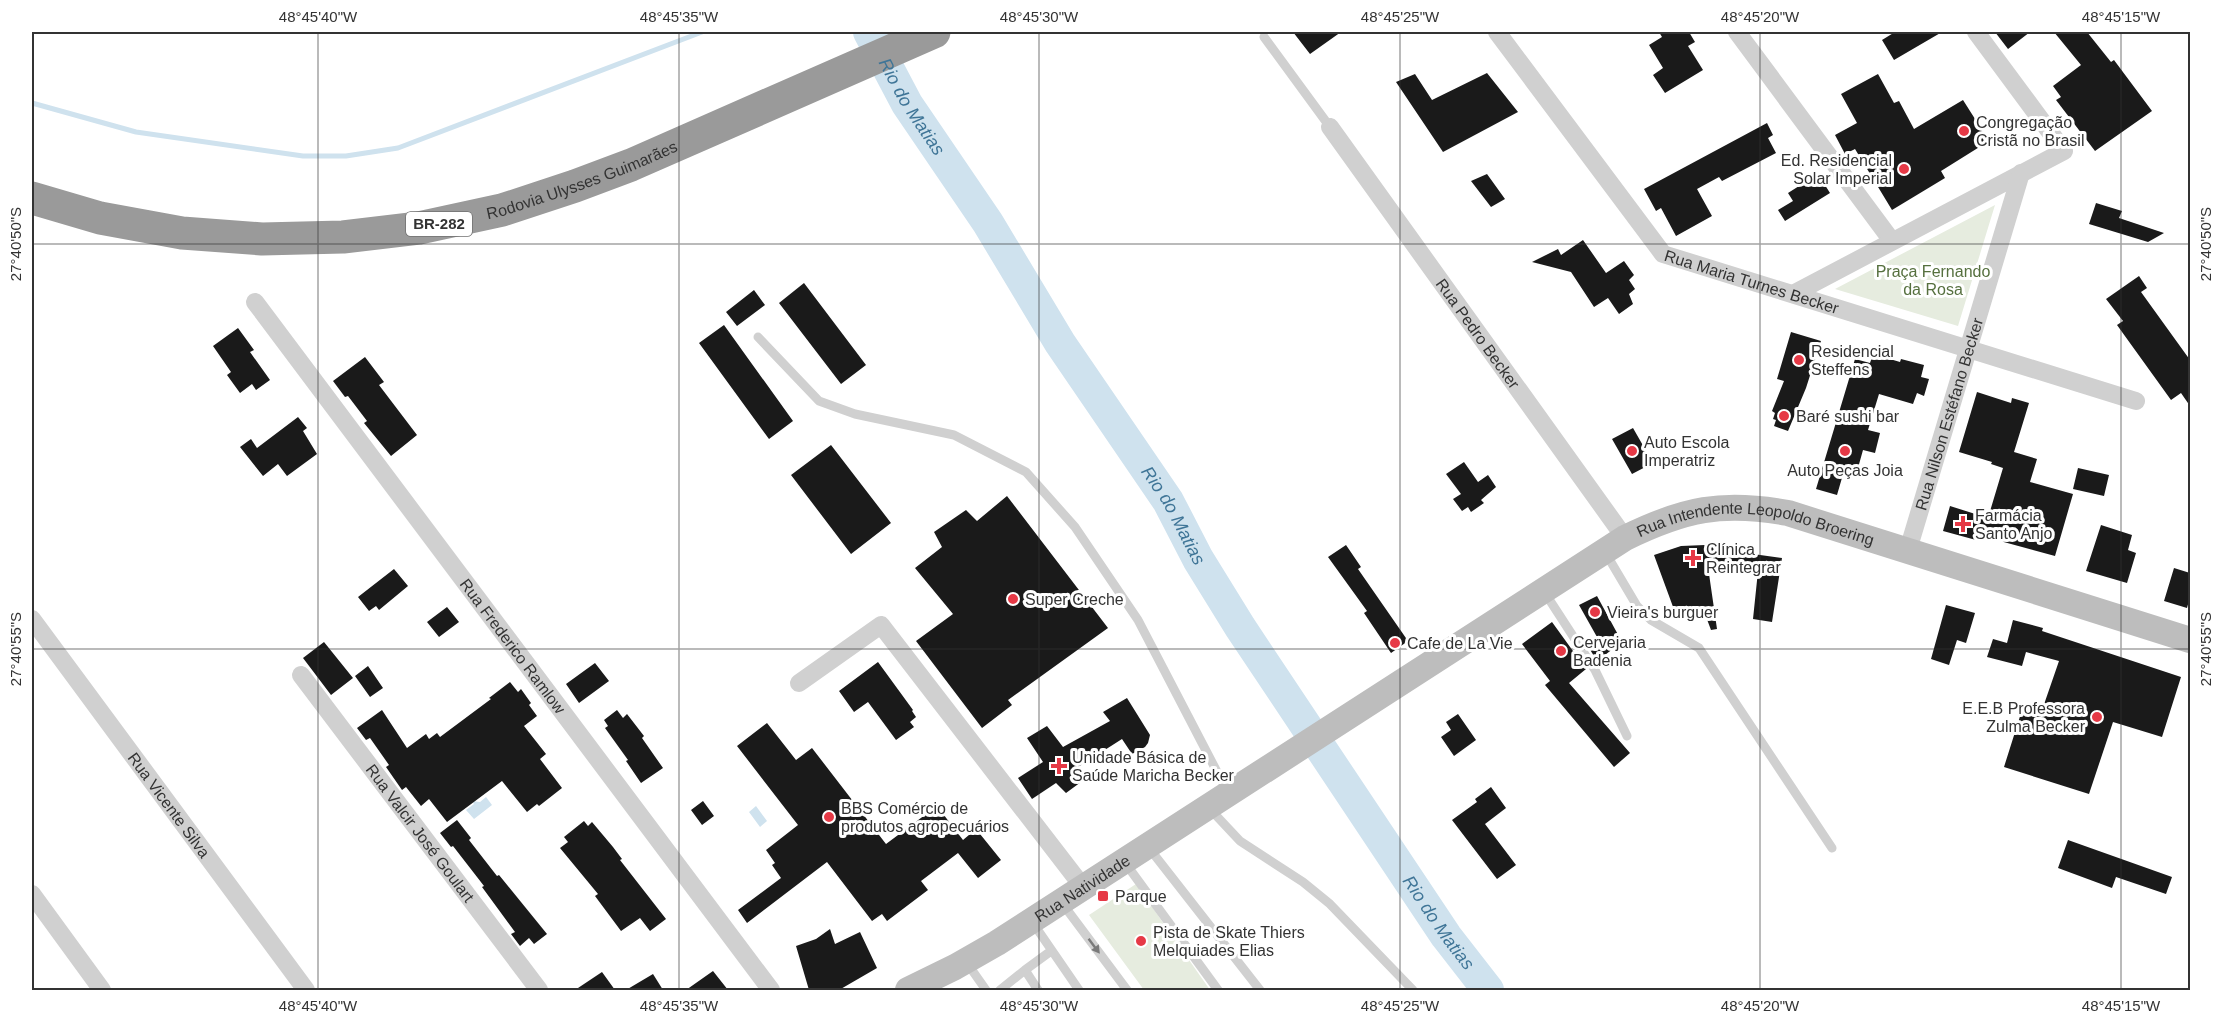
<svg xmlns="http://www.w3.org/2000/svg" width="2222" height="1022" viewBox="0 0 2222 1022" font-family="Arial,sans-serif">
  <rect width="100%" height="100%" fill="#fff"/>
  <path fill="#e6ecdf" d="M1995 205 1958 326 1835 289Z
    M1136 884 1210 990H1144L1089 915Z"/>
  <path fill="#cfe2ee" d="M486 797 492 805 474 819 466 810 474 804 472 801 480 802Z
    M756 806 767 821 760 827 749 812Z"/>
  <g fill="none" stroke-linecap="round" stroke-linejoin="round">
    <path stroke="#cfe2ee" stroke-width="5" d="M32 103 136 132 303 156H346L398 148 702 32"/>
    <path stroke="#cfe2ee" stroke-width="32" id="s1" d="M869 32 907 104 988 223 1060 343 1168 501 1198 559 1240 627 1446 936 1488 990"/>
  </g>
  <path fill="#1a1a1a" d="M1293 32H1341L1310 54Z
    M1659 32H1689L1695 42 1688 46 1703 70 1665 93 1653 75 1663 68 1649 45 1662 37Z
    M1895 32H1942L1894 60 1882 40Z
    M1995 32H2030L2008 49Z
    M2054 32H2087L2111 62 2114 60 2152 111 2095 151 2056 100 2061 97 2053 86 2081 65Z
    M1487 73 1518 112 1443 152 1396 82 1415 74 1432 100Z
    M1878 74 1894 103 1899 101 1914 129 1963 100 1989 141 1941 171 1945 178 1892 210 1855 149 1845 154 1835 135 1857 123 1841 94Z
    M1767 123 1773 135 1768 138 1776 153 1722 181 1719 177 1697 189 1712 216 1676 236 1661 208 1656 211 1644 189Z
    M1487 174 1505 199 1491 207 1471 181Z
    M1818 174 1830 193 1785 221 1778 210 1793 201 1788 193Z
    M2096 203 2122 211 2119 218 2164 233 2148 242 2089 224Z
    M1583 240 1606 273 1624 261 1634 275 1629 280 1635 289 1629 294 1633 304 1619 314 1608 298 1594 307 1571 272 1532 262 1558 249 1561 255Z
    M2139 276 2147 288 2141 292 2190 360V406L2181 393 2171 400 2117 325 2123 321 2106 299Z
    M804 283 866 365 841 384 779 303Z
    M754 290 765 305 737 326 726 312Z
    M724 325 793 421 769 439 699 343Z
    M238 328 254 350 250 352 270 380 256 390 252 384 240 393 227 375 231 372 213 346Z
    M1791 332 1821 341 1806 388 1788 431 1774 426 1776 420 1773 419 1775 413 1772 411 1784 381 1777 379Z
    M1873 354 1900 362 1901 359 1924 365 1921 377 1929 379 1924 396 1917 393 1913 404 1879 394 1868 430 1880 433 1875 453 1863 450 1856 475 1844 471 1837 495 1816 489 1855 359 1870 363Z
    M365 357 384 382 379 385 417 435 391 456 364 423 367 421 348 396 345 397 333 381Z
    M1977 392 2011 403 2012 398 2029 403 2014 452 2037 459 2030 482 2073 494 2055 556 1978 535 1976 540 1943 531 1950 506 1988 518 2003 468 1991 464 1992 462 1959 452Z
    M298 417 307 428 303 431 317 454 287 476 278 464 263 476 240 447 251 439 257 448Z
    M1633 428 1653 463 1632 474 1612 439Z
    M831 445 891 523 851 554 791 475Z
    M1464 462 1478 482 1488 475 1496 487 1481 500 1484 503 1471 512 1468 507 1462 511 1453 499 1461 494 1446 474Z
    M2078 468 2109 475 2104 496 2073 489Z
    M1007 496 1108 628 1008 700 1012 705 982 728 916 641 953 614 915 568 942 547 934 532 966 510 977 521Z
    M2101 525 2132 535 2128 550 2136 553 2127 583 2086 571Z
    M1346 545 1361 567 1358 569 1408 641 1391 653 1364 613 1367 611 1328 557Z
    M1705 545 1754 549 1753 554 1782 558 1772 622 1753 619 1758 571 1708 567 1717 629 1711 630 1702 606 1676 615 1654 555 1681 546Z
    M2174 568 2190 573V597L2187 608 2164 601Z
    M394 569 408 586 379 610 376 606 369 611 358 597Z
    M1597 596 1622 642 1597 661 1586 643 1597 637 1579 605Z
    M1946 605 1975 613 1966 643 1957 640 1949 665 1931 659Z
    M447 607 459 622 439 637 427 622Z
    M2013 620 2043 628 2042 631 2181 677 2162 737 2113 722 2089 794 2004 767 2022 710 2040 716 2059 661 2026 652 2022 666 1987 657 1993 639 2007 643Z
    M1552 622 1586 669 1569 683 1630 753 1614 767 1545 685 1550 681 1522 644Z
    M324 642 353 678 331 695 303 658Z
    M878 662 913 710 912 711 916 717 910 722 914 727 896 740 868 702 854 712 839 691Z
    M595 663 609 681 579 703 566 684Z
    M368 666 383 688 370 697 355 676Z
    M510 682 518 692 521 689 531 703 529 705 537 716 524 726 546 754 540 759 562 788 539 806 537 804 527 812 502 781 447 822 429 799 421 806 406 787 402 790 386 767 389 765 370 738 366 740 357 728 382 710 407 748 426 734 429 739 437 733 440 737 491 699 489 698Z
    M1127 698 1150 735 1148 743 1145 747 1132 754 1122 739 1075 769 1081 782 1066 793 1056 783 1032 799 1018 778 1043 762 1027 738 1047 726 1063 747 1110 721 1103 712Z
    M617 710 623 718 627 714 644 736 642 738 663 768 641 783 626 761 628 760 605 728 608 726 604 720Z
    M1458 714 1476 740 1454 756 1441 737 1451 730 1446 722Z
    M767 723 796 760 812 748 886 844 937 806 963 840 976 829 1001 860 978 878 958 853 921 881 928 890 887 921 882 914 872 921 827 862 747 923 738 910 781 878 772 865 775 863 766 850 798 825 737 746Z
    M1491 787 1506 808 1485 824 1516 865 1497 879 1452 820 1477 802 1475 799Z
    M703 801 714 816 702 825 691 810Z
    M457 820 471 838 469 840 497 876 499 875 547 934 534 944 529 938 520 946 511 934 515 932 482 887 484 886 453 846 451 847 440 833Z
    M584 821 588 826 592 822 613 847 622 859 620 860 666 919 650 931 640 918 621 931 595 896 598 894 560 848 568 842 564 837Z
    M2068 840 2172 877 2166 894 2116 877 2112 888 2058 868Z
    M830 929 835 944 860 932 877 968 839 990H809L796 946 816 939Z
    M713 971 728 990H686Z
    M602 972 615 990H575Z
    M653 974 663 990H626Z"/>
  <g fill="none" stroke-linecap="round" stroke-linejoin="round">
    <path stroke="#d0d0d0" stroke-width="9" d="M1264 37 1330 127
      M758 337 819 401 855 414 954 435 1026 472 1075 527 1138 620 1227 791
      M1605 552 1637 606 1651 620 1699 648 1832 848
      M1545 593 1595 670 1627 736
      M1210 809 1240 841 1303 882 1330 904 1413 990
      M1149 848 1260 990
      M1126 864 1218 990
      M1062 903 1127 990
      M1033 923 1079 990
      M967 963 986 990
      M1000 990 1025 970
      M1038 990 1025 970 1051 951"/>
    <g stroke="#d0d0d0" stroke-width="18">
      <path id="s2" d="M1497 32 1663 254 2136 401"/>
      <path d="M1737 32 1892 241"/>
      <path id="s3" d="M1330 127 1625 538"/>
      <path d="M1793 294 2064 151 1976 32"/>
      <path id="s4" d="M255 302 771 990"/>
      <path id="s5" d="M1908 550 2021 173"/>
      <path id="s6" d="M32 619 306 990"/>
      <path id="s7" d="M301 675 539 990"/>
      <path d="M799 683 881 625 1083 887"/>
      <path d="M32 894 102 990"/>
    </g>
    <path stroke="#bdbdbd" stroke-width="26" id="s8" d="M908 990 955 967 997 943 1625 538C1684 509 1722 501 1788 513L2190 640"/>
    <path stroke="#9a9a9a" stroke-width="33" id="s9" d="M32 198 100 218 182 233 262 239 343 237 419 228 502 210 575 186 631 165 934 32"/>
  </g>
  <defs><path id="oneway-solid" d="M-6-.8H1V-3.2L6.5 0L1 3.2V.8H-6Z" transform="scale(1.5)"/></defs>
  <use fill="#7a7a7a" href="#oneway-solid" transform="translate(1094 946) rotate(53)"/>
  <path fill="none" stroke="#333" stroke-width="1.5" stroke-opacity="0.45" d="M318 32V990M679 32V990M1039 32V990M1400 32V990M1760 32V990M2121 32V990M32 244H2190M32 649H2190"/>
  <g fill="#e63946" stroke="#fff" stroke-width="2">
    <circle cx="1964" cy="131" r="6"/>
    <circle cx="1904" cy="169" r="6"/>
    <circle cx="1799" cy="360" r="6"/>
    <circle cx="1784" cy="416" r="6"/>
    <circle cx="1632" cy="451" r="6"/>
    <circle cx="1845" cy="451" r="6"/>
    <path d="M1960 515h6v6h6v6h-6v6h-6v-6h-6v-6h6z"/>
    <path d="M1690 549h6v6h6v6h-6v6h-6v-6h-6v-6h6z"/>
    <circle cx="1013" cy="599" r="6"/>
    <circle cx="1595" cy="612" r="6"/>
    <circle cx="1395" cy="643" r="6"/>
    <circle cx="1561" cy="651" r="6"/>
    <circle cx="2097" cy="717" r="6"/>
    <path d="M1056 757h6v6h6v6h-6v6h-6v-6h-6v-6h6z"/>
    <circle cx="829" cy="817" r="6"/>
    <rect x="1097" y="890" width="12" height="12" rx="3"/>
    <circle cx="1141" cy="941" r="6"/>
  </g>
  <g text-anchor="middle" stroke-width="6" stroke-linejoin="round" paint-order="stroke">
    <rect fill="#fff" stroke="#707070" stroke-width="1.5" x="406" y="212" width="66" height="24" rx="4.5"/>
    <g font-size="15" font-weight="bold" fill="#333">
      <text x="439" y="229">BR-282</text>
    </g>
    <g font-size="16" fill="#333" stroke="#fff" text-anchor="start">
      <text x="1976" y="128">Congregação<tspan x="1976" dy="18">Cristã no Brasil</tspan></text>
      <text x="1892" y="166" text-anchor="end">Ed. Residencial<tspan x="1892" dy="18">Solar Imperial</tspan></text>
      <text x="1811" y="357">Residencial<tspan x="1811" dy="18">Steffens</tspan></text>
      <text x="1796" y="422">Baré sushi bar</text>
      <text x="1644" y="448">Auto Escola<tspan x="1644" dy="18">Imperatriz</tspan></text>
      <text x="1845" y="476" text-anchor="middle">Auto Peças Joia</text>
      <text x="1975" y="521">Farmácia<tspan x="1975" dy="18">Santo Anjo</tspan></text>
      <text x="1706" y="555">Clínica<tspan x="1706" dy="18">Reintegrar</tspan></text>
      <text x="1025" y="605">Super Creche</text>
      <text x="1607" y="618">Vieira's burguer</text>
      <text x="1573" y="648">Cervejaria<tspan x="1573" dy="18">Badenia</tspan></text>
      <text x="1407" y="649">Cafe de La Vie</text>
      <text x="2085" y="714" text-anchor="end">E.E.B Professora<tspan x="2085" dy="18">Zulma Becker</tspan></text>
      <text x="1072" y="763">Unidade Básica de<tspan x="1072" dy="18">Saúde Maricha Becker</tspan></text>
      <text x="841" y="814">BBS Comércio de<tspan x="841" dy="18">produtos agropecuários</tspan></text>
      <text x="1115" y="902">Parque</text>
      <text x="1153" y="938">Pista de Skate Thiers<tspan x="1153" dy="18">Melquiades Elias</tspan></text>
    </g>
    <g font-size="16" fill="#333" stroke="#fff">
      <text dy="6" stroke="none"><textPath href="#s9" startOffset="562">Rodovia Ulysses Guimarães</textPath></text>
      <text dy="6" stroke="none"><textPath href="#s2" startOffset="370">Rua Maria Turnes Becker</textPath></text>
      <text dy="6" stroke="none"><textPath href="#s3" startOffset="254">Rua Pedro Becker</textPath></text>
      <text dy="6" stroke="none"><textPath href="#s5" startOffset="142">Rua Nilson Estéfano Becker</textPath></text>
      <text dy="6" stroke="none"><textPath href="#s8" startOffset="984">Rua Intendente Leopoldo Broering</textPath></text>
      <text dy="6" stroke="none"><textPath href="#s4" startOffset="430">Rua Frederico Ramlow</textPath></text>
      <text dy="6" stroke="none"><textPath href="#s6" startOffset="231">Rua Vicente Silva</textPath></text>
      <text dy="6" stroke="none"><textPath href="#s7" startOffset="198">Rua Valcir José Goulart</textPath></text>
      <text dy="6" stroke="none"><textPath href="#s8" startOffset="202">Rua Natividade</textPath></text>
    </g>
    <g font-size="16" fill="#56703f" stroke="#fff">
      <text x="1933" y="277">Praça Fernando<tspan x="1933" dy="18">da Rosa</tspan></text>
    </g>
    <g font-size="18" font-style="italic" fill="#3f7597" stroke="#fff">
      <text dy="6" stroke="none"><textPath href="#s1" startOffset="86">Rio do Matias</textPath></text>
      <text dy="6" stroke="none"><textPath href="#s1" startOffset="572">Rio do Matias</textPath></text>
      <text dy="6" stroke="none"><textPath href="#s1" startOffset="1058">Rio do Matias</textPath></text>
    </g>
  </g>
  <rect width="2222" height="1022" fill="none" stroke="#ffffff" stroke-width="66"/>
  <rect x="33" y="33" width="2156" height="956" fill="none" stroke="#333" stroke-width="2"/>
  <g font-size="15" text-anchor="middle" fill="#333">
    <text x="318" y="22">48°45'40"W</text>
    <text x="679" y="22">48°45'35"W</text>
    <text x="1039" y="22">48°45'30"W</text>
    <text x="1400" y="22">48°45'25"W</text>
    <text x="1760" y="22">48°45'20"W</text>
    <text x="2121" y="22">48°45'15"W</text>
    <text transform="translate(16 244) rotate(-90)" y="5">27°40'50"S</text>
    <text transform="translate(2206 244) rotate(-90)" y="5">27°40'50"S</text>
    <text transform="translate(16 649) rotate(-90)" y="5">27°40'55"S</text>
    <text transform="translate(2206 649) rotate(-90)" y="5">27°40'55"S</text>
    <text x="318" y="1011">48°45'40"W</text>
    <text x="679" y="1011">48°45'35"W</text>
    <text x="1039" y="1011">48°45'30"W</text>
    <text x="1400" y="1011">48°45'25"W</text>
    <text x="1760" y="1011">48°45'20"W</text>
    <text x="2121" y="1011">48°45'15"W</text>
  </g>
</svg>
